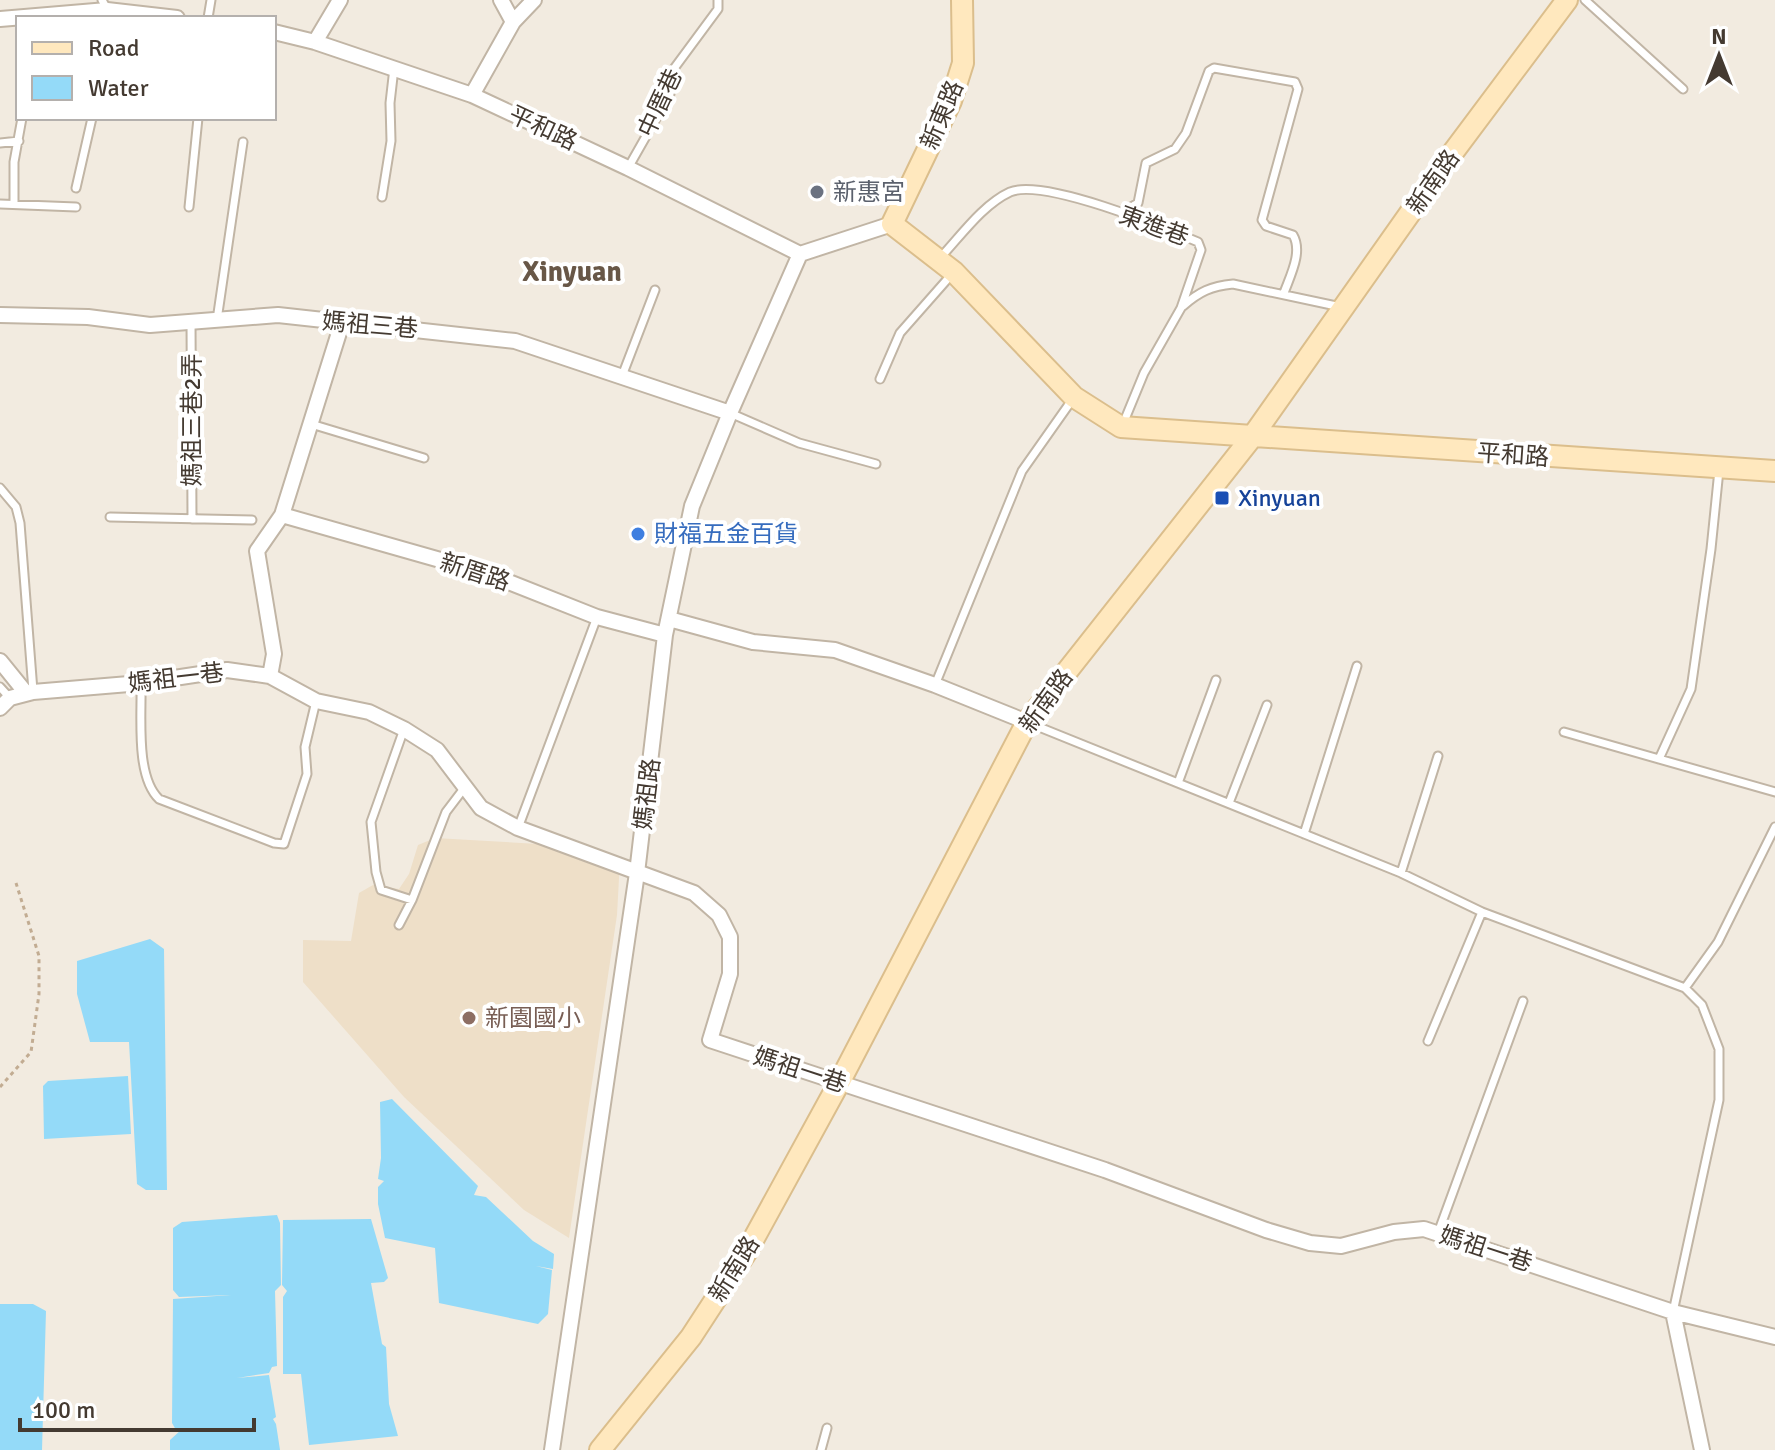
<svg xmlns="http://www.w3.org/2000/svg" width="1775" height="1450" viewBox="0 0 1775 1450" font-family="Signika,'Noto Sans TC',sans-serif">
  <rect width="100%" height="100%" fill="#f2ebe0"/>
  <path fill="#eedfc8" d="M435 838 539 844 620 860 617 915 569 1238 524 1210 404 1097 303 982V940L351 941 359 893 373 885 399 889 409 874 418 845Z"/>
  <path fill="#94daf8" d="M150 939 164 949 167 1190H146L137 1184 129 1042H90L77 994V961Z
    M128 1076 131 1134 44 1139 43 1086 48 1081Z
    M392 1099 478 1186 474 1195 486 1197 533 1241 554 1254 553 1269 536 1266 552 1270 548 1314 538 1324 439 1303 435 1248 385 1238 378 1204V1187L384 1181 378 1179 381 1158 380 1102Z
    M277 1215 280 1223 281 1285 275 1291 277 1366 272 1367 269 1373 237 1378 269 1375 276 1417 273 1419 276 1424 280 1450H170V1440L181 1430H176L172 1423 173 1299 231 1295 179 1297 173 1290V1228L182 1222Z
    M371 1219 388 1278 384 1282 371 1283 382 1344 386 1347 389 1404 398 1436 309 1445 301 1374H283V1297L287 1291 282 1285 283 1220Z
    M0 1304H33L46 1311 42 1450H0Z"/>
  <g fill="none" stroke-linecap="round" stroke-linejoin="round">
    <defs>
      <path id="lane" d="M102 0 112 18
        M1585 0 1683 89
        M208 18 211 0
        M0 143 19 141
        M628 168 670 94 667 78 718 9V0
        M76 188 92 118
        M382 197 391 141 390 103 394 68
        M0 204 76 207
        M14 204V162L22 118
        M189 207 198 118
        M1121 213 1138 203 1146 163 1175 149 1186 133 1209 71 1214 68 1295 82 1298 89 1262 220 1266 226 1293 235C1303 252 1290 276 1284 293
        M939 259C960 237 982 205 1010 192 1043 178 1163 227 1198 242L1201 250 1181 308 1144 373 1123 424
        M1183 306C1199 292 1211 286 1233 284L1341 307
        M217 320 243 142
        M191 321 192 519
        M622 376 655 290
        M880 379 900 333 952 274
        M730 413 799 443 876 464
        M311 424 424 458
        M0 488 16 507 20 523 33 691
        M110 517 252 520
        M141 683C142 715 135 776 159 799L274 843 284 844 307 774 305 747 316 701
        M935 685 1022 471 1072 400
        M0 687 10 698
        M1029 723 1401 873 1482 912 1685 988 1702 1005 1719 1049V1100L1673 1312
        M404 729 371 822 376 872 381 890 412 900
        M1564 732 1775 792
        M1659 759 1691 689 1711 549 1719 470
        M1178 783 1216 680
        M1229 803 1267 705
        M518 828 597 617
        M1304 834 1357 666
        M1401 873 1438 756
        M399 925 412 900 446 812 465 787
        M1685 988 1718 942 1775 827
        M1428 1041 1482 912
        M1438 1233 1523 1001
        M821 1450 827 1428"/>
      <path id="street" d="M0 19 107 10 177 18
        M513 22 534 0
        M274 32 315 42 472 95 628 168 800 254
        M315 42 340 0
        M472 95 513 22 501 0
        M0 315 88 317 150 325 278 315 515 341 730 413
        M282 515 486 573 597 617 665 635
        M669 619 753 642 835 650 935 685 1027 722
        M0 661 26 693
        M270 676 274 654 257 551 282 515 342 323
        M0 708 10 698 33 692 141 683 227 670 270 676 316 701 369 712 404 729 437 750 481 808 518 828 694 893 719 915 730 937V974L710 1040 1105 1170 1266 1230 1310 1243 1341 1246 1394 1232 1424 1229 1673 1312 1775 1337
        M1673 1312 1702 1450
        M552 1450 637 873 665 635 692 506 730 413 800 254 892 224"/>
      <path id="secondary" d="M962 0 963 63 951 101 892 224 954 272 1074 397 1121 427 1775 471
        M600 1450 691 1337 747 1251 839 1083 1027 722 1252 437 1451 155 1567 0"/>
    </defs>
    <use href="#lane" stroke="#c1b5a5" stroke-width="11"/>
    <use href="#street" stroke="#c1b5a5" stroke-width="18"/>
    <use href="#secondary" stroke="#dbbe8c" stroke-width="24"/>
    <path stroke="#c2ac92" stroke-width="3" stroke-dasharray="4 4" stroke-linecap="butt" d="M0 1087 31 1052 39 994V956L16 883"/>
    <use href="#lane" stroke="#fff" stroke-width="7"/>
    <use href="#street" stroke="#fff" stroke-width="14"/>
    <use href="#secondary" stroke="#ffe8be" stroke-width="20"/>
  </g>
  <circle fill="#6b7280" stroke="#fff" stroke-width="3" cx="817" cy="192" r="8"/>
  <rect fill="#1a4fb4" stroke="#fff" stroke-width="3" x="1214" y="490" width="16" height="16" rx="4"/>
  <circle fill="#3f7fe0" stroke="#fff" stroke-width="3" cx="638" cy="534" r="8"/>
  <circle fill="#8d6e63" stroke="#fff" stroke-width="3" cx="469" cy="1018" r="8"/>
  <g text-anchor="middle" stroke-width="8" stroke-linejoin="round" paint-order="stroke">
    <g font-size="24" fill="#443a31" stroke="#fff">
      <text transform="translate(660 103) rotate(-65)" y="8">中厝巷</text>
      <text transform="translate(942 115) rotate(-67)" y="8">新東路</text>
      <text transform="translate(543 128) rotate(25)" y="8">平和路</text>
      <text transform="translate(1433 182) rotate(-55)" y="8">新南路</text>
      <text transform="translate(1154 226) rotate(20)" y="8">東進巷</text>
      <text transform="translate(370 325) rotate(5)" y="8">媽祖三巷</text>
      <text transform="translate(192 420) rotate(-90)" y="8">媽祖三巷2弄</text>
      <text transform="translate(1513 455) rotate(4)" y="8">平和路</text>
      <text transform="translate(475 572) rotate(18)" y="8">新厝路</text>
      <text transform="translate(176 678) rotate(-7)" y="8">媽祖一巷</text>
      <text transform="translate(1046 701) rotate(-54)" y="8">新南路</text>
      <text transform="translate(647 794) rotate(-83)" y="8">媽祖路</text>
      <text transform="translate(800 1070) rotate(18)" y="8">媽祖一巷</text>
      <text transform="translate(1486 1249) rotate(18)" y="8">媽祖一巷</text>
      <text transform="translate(734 1269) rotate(-58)" y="8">新南路</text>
    </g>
    <g font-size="24" fill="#5b616d" stroke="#fff" text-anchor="start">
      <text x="833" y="200">新惠宮</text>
    </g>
    <g font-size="24" fill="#164399" stroke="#fff" text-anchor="start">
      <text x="1238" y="506">Xinyuan</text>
    </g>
    <g font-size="24" fill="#366cbe" stroke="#fff" text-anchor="start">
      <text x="654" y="542">財福五金百貨</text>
    </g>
    <g font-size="24" fill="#785e54" stroke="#fff" text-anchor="start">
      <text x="485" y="1026">新園國小</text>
    </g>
    <g font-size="28" font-weight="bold" fill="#685747" stroke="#fff">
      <text x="572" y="281">Xinyuan</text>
    </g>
  </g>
  <rect x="16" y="16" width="260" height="104" fill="#ffffff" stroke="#b4b0ad" stroke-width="2"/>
  <rect x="32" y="42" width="40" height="12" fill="#ffe8be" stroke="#b4b0ad" stroke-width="2"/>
  <text x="88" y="56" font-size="24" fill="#443a31">Road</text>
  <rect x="32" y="76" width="40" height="24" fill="#94daf8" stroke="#b4b0ad" stroke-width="2"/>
  <text x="88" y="96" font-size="24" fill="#443a31">Water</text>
  <g transform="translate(1719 56)" stroke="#ffffff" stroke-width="6" paint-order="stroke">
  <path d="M0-6L14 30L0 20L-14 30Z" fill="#443a31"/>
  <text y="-12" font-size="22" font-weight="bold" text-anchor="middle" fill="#443a31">N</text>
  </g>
  <path d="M20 1418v12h234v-12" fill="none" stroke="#443a31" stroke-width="4"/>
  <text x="32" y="1418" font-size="24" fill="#443a31" stroke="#ffffff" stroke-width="6" paint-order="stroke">100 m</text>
</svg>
